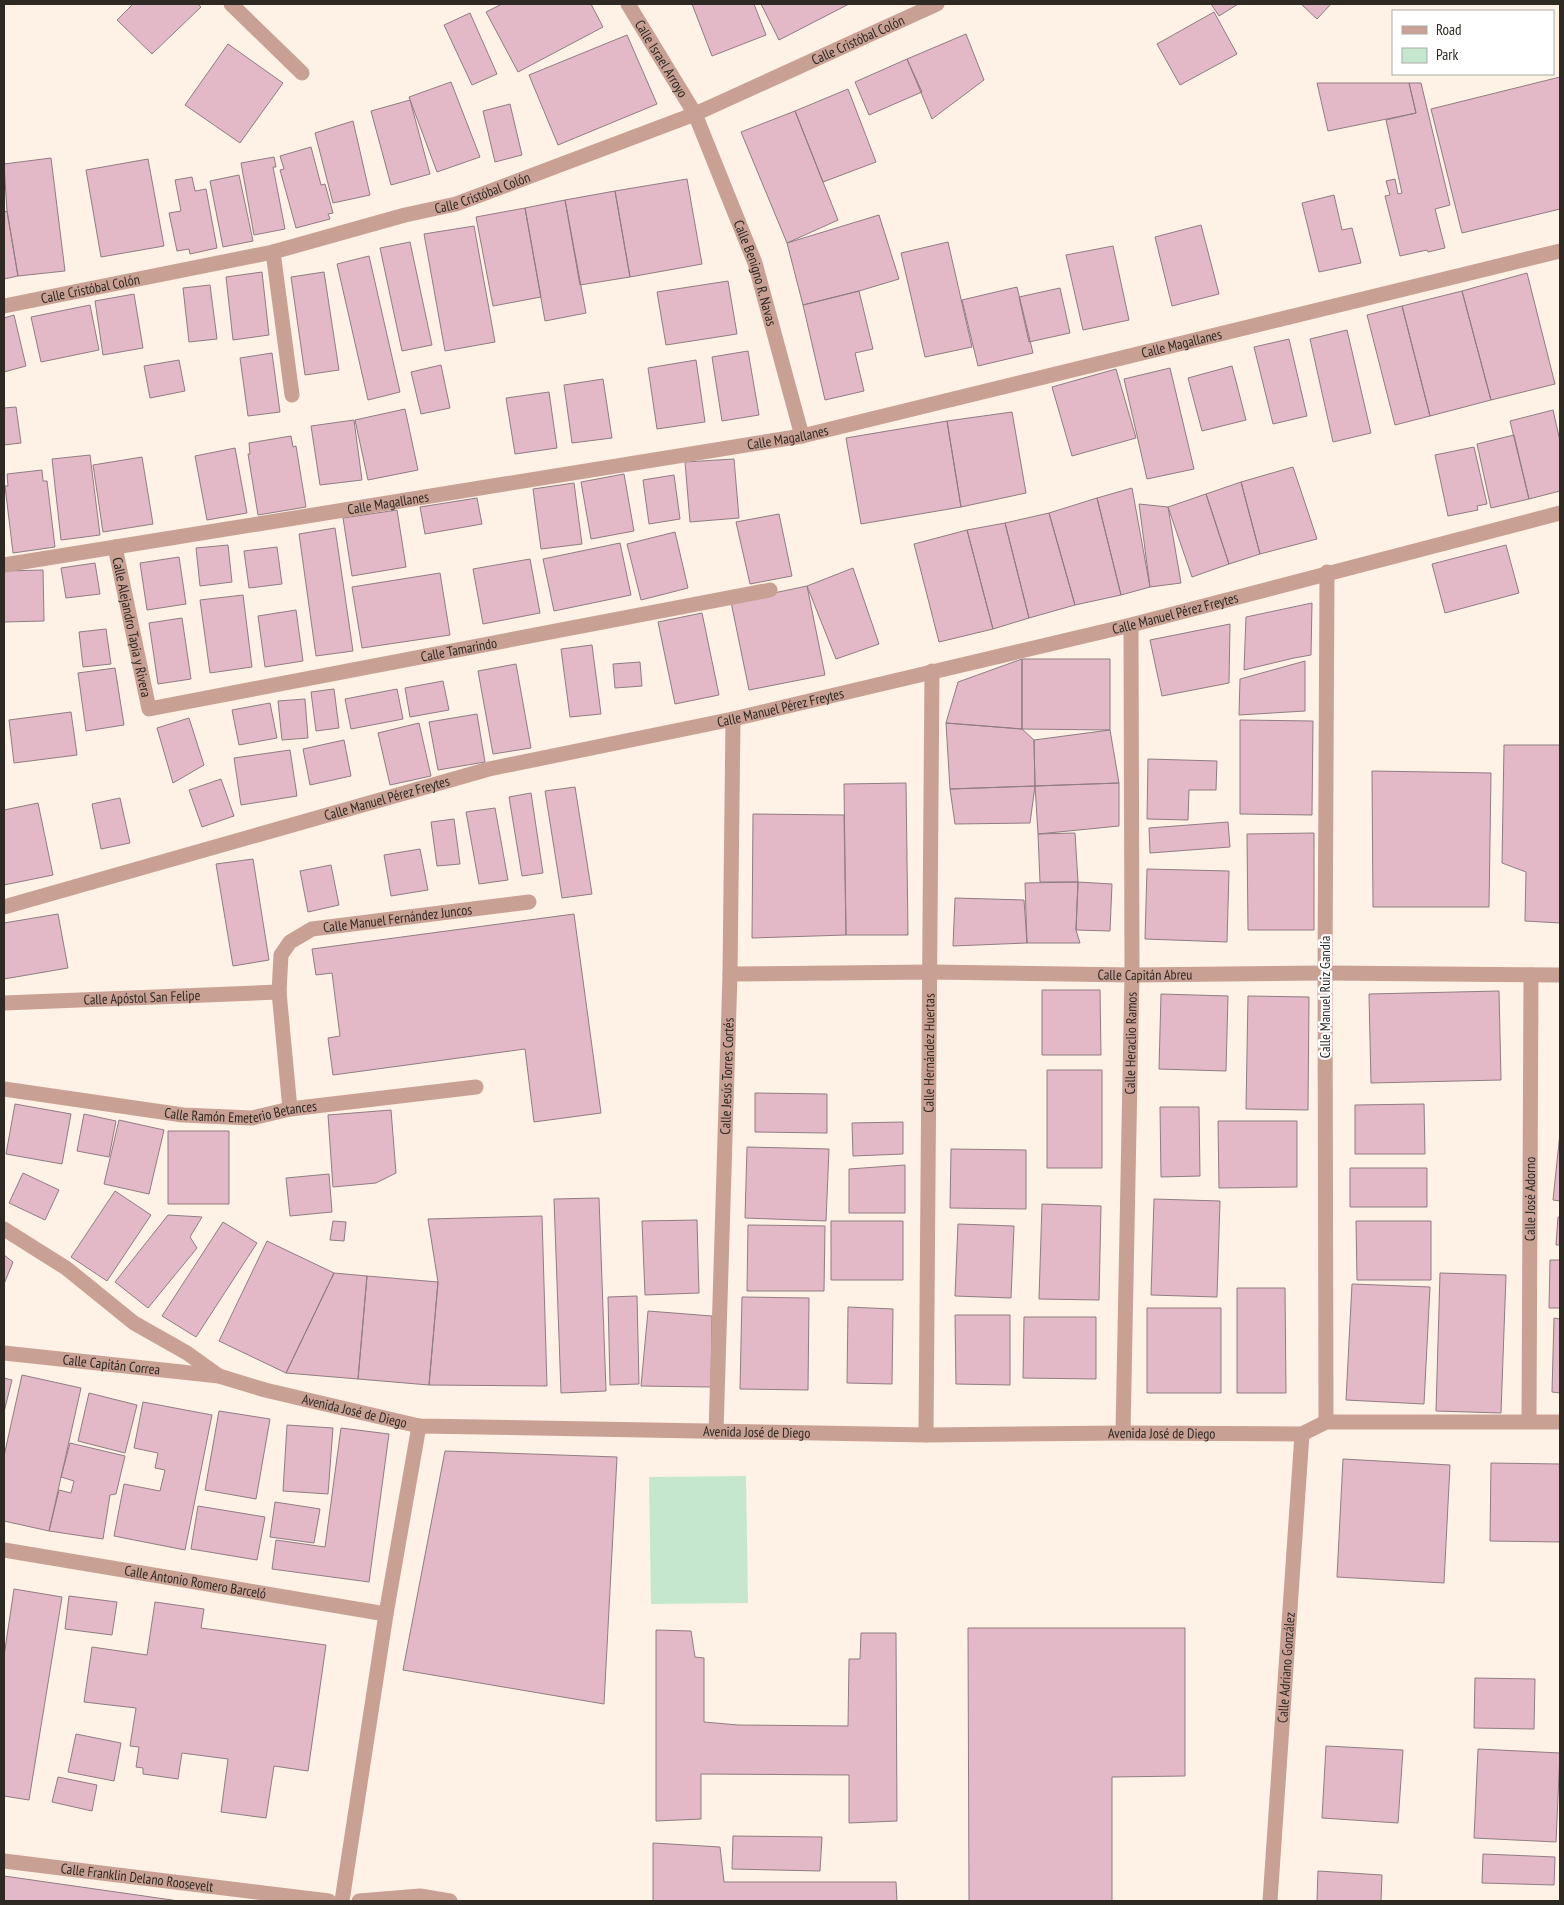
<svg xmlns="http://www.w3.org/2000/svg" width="1564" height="1905" viewBox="0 0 1564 1905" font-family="'PT Sans Narrow',sans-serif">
  <rect width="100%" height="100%" fill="#fdf2e5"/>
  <path fill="#c5e7cd" d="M746 1476 748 1603 651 1604 649 1477Z"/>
  <path fill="#e3b9c7" stroke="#907c83" d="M133 4H198L201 7 152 54 117 20Z
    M502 4H591L603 27 518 72 486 12Z
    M692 4H754L766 35 712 56Z
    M761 4H849L779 40Z
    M1211 4H1238L1219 16Z
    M1301 4H1331L1317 19Z
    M1214 12 1237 54 1180 85 1157 44Z
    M470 13 497 74 472 85 444 25Z
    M966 34 984 80 932 119 907 59Z
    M627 35 657 104 558 145 529 75Z
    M228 44 283 83 240 143 185 105Z
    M907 59 922 92 869 115 855 82Z
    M1560 77V209L1462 233 1431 109Z
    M451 82 480 157 437 172 409 97Z
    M1317 83H1409L1416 113 1328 131Z
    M1409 83H1421L1450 205 1435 209 1445 248 1428 252 1427 250 1400 256 1385 196 1390 195 1386 181 1395 179 1398 194 1402 193 1386 120 1416 113Z
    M848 89 876 162 823 182 795 111Z
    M410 100 430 174 391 185 371 111Z
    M510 104 522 155 495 162 483 111Z
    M795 111 838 220 787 243 741 132Z
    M353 121 370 195 333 203 315 133Z
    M311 147 321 185 325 184 333 213 328 214 330 219 296 228 280 170 284 169 280 156Z
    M274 157 276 167H273L285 229 254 235 241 163Z
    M51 158 65 271 18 276 7 211 4 164Z
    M148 159 164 246 101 257 86 170Z
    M239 175 253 241 223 247 210 181Z
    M192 177 195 191 206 189 217 248 190 254 189 249 177 251 169 213 181 211 175 180Z
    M687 179 702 264 630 277 615 191Z
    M615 191 630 277 580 285 565 200Z
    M1334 195 1342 230 1352 228 1361 263 1319 272 1302 203Z
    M565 200 586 313 545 321 525 208Z
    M525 208 541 297 493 306 476 217Z
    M7 211 18 276 4 279V212Z
    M879 215 899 279 859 291 803 305 787 243Z
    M1201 225 1219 294 1172 306 1155 237Z
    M474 226 495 342 445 351 424 234Z
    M410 242 432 345 402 351 380 248Z
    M948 242 972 347 925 357 901 253Z
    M1113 246 1129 320 1083 330 1066 255Z
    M369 256 400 392 368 400 337 264Z
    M262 272 269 335 233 340 226 277Z
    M324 272 339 370 305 375 291 277Z
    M1527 273 1555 384 1491 400 1462 291Z
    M728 281 737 334 666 345 657 292Z
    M210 285 217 339 189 342 183 288Z
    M1017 287 1033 353 978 366 962 300Z
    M1060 288 1070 333 1029 342 1019 297Z
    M859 291 873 349 855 353 864 391 825 400 803 305Z
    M1462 291 1491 400 1430 416 1402 306Z
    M134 294 143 348 103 355 95 301Z
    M90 305 99 350 41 362 31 317Z
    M1402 306 1430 416 1395 425 1367 315Z
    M14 315 26 366 4 372V318Z
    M1347 330 1371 433 1333 442 1310 339Z
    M1289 339 1307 416 1273 424 1254 347Z
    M748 351 759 415 722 421 712 357Z
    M272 353 280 412 248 416 240 358Z
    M179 360 185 391 150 398 144 366Z
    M696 360 705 422 657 429 648 368Z
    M441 365 450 408 421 414 411 372Z
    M1232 366 1246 420 1202 431 1188 378Z
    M1170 368 1194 469 1147 479 1124 379Z
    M1116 369 1136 438 1072 456 1052 387Z
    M603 379 612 438 572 443 564 385Z
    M549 392 557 448 515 454 506 398Z
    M16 407 21 443 4 445V408Z
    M405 409 418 470 368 480 355 420Z
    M1553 410 1560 441V491L1529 499 1510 421Z
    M1012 412 1026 493 961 507 947 421Z
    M354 420 362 480 320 485 311 426Z
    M947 421 961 507 861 524 846 438Z
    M1514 435 1529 499 1491 508 1477 444Z
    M291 436 293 447 296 446 306 507 258 515 248 454H250L249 443Z
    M1474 447 1487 504 1477 506 1478 510 1448 516 1435 455Z
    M235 448 247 513 207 520 195 456Z
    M90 455 100 535 61 540 52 459Z
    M142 457 153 524 103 532 93 465Z
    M734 459 739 518 690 522 685 462Z
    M1293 467 1317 539 1260 554 1241 482Z
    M42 470 43 481H47L55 547 13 553 5 486H8L7 474Z
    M624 474 634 531 591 539 581 482Z
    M674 475 680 519 649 524 643 480Z
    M1241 482 1260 554 1229 564 1206 494Z
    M574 483 582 544 541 549 533 489Z
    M1132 488 1150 587 1121 595 1097 498Z
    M1206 494 1229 564 1192 577 1168 507Z
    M477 498 482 524 425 534 420 507Z
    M1097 498 1121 595 1075 605 1049 513Z
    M1139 504 1168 507 1181 583 1150 587Z
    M397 510 406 567 352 576 343 518Z
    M1049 513 1075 605 1029 618 1005 523Z
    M779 514 792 576 750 584 736 522Z
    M1005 523 1029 618 993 629 967 530Z
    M335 528 353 651 316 656 299 534Z
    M967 530 993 629 939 642 914 544Z
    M675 532 688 588 641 600 627 544Z
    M620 543 631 595 554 611 543 559Z
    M228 545 232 582 200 586 196 548Z
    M1506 545 1519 593 1445 613 1432 564Z
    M277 547 282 584 249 588 244 551Z
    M179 557 186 604 147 610 140 563Z
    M530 559 540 613 483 624 473 569Z
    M95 563 100 594 66 598 61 568Z
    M853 568 879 644 836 659 807 586Z
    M43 570 44 621 4 622V571Z
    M440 573 450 635 362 648 352 587Z
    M807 586 825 675 749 690 731 602Z
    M243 595 252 667 210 673 200 600Z
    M1312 603 1311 655 1294 658 1244 670 1246 617Z
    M296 610 303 661 265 667 258 616Z
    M702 613 719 695 675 704 658 622Z
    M182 618 191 679 158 684 149 623Z
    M1230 624 1229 683 1162 696 1150 640Z
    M106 629 111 664 83 667 79 632Z
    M592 645 601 714 570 717 561 649Z
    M1022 659V729L946 723 958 682Z
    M1022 659H1110V730L1022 729Z
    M1305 661V711L1239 715 1240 679Z
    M640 662 642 686 615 688 613 664Z
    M516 664 531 748 493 754 478 671Z
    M115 668 124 725 86 731 78 673Z
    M443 681 449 710 410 717 405 688Z
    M334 689 339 728 316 731 311 692Z
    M397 689 403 719 351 729 345 699Z
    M305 699 308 738 282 740 278 701Z
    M270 703 277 738 239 745 232 710Z
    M71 712 77 755 14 763 9 720Z
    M477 714 485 762 438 770 429 722Z
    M189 718 204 765 173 783 157 728Z
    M1240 720 1313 721 1312 815 1240 814Z
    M419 723 431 776 390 785 378 733Z
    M946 723 1022 729 1034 740 1035 786 950 789Z
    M1110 730 1119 783 1035 786 1034 740Z
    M344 740 351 776 310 785 303 749Z
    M1504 745H1560V923L1525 921 1526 872 1502 863Z
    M290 750 297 796 241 805 234 758Z
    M1148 759 1217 761 1216 790H1189L1188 820 1147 819Z
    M1372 771 1491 773 1489 907H1373Z
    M221 779 234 816 202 827 189 790Z
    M906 783 908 935H846L844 784Z
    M1119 783V826L1038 834 1035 786Z
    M1035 786 1030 823 955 824 950 789Z
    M575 787 592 894 562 898 545 791Z
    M531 793 543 873 522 876 509 797Z
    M120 798 130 843 101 849 92 804Z
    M38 803 53 875 4 885V810Z
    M495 808 508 880 479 884 466 812Z
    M753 814 844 815 846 935 752 938Z
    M454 819 460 864 437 866 431 822Z
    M1228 822 1230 847 1150 853 1149 828Z
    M1075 833 1078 882H1040L1038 834Z
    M1314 833V930H1248L1247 834Z
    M420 849 428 890 391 896 384 855Z
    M253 859 269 960 233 966 216 864Z
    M331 865 339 905 308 912 300 871Z
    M1147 869 1229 871 1227 942 1145 939Z
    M1078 882 1076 930 1080 943H1027L1025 883Z
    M1078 882 1112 884 1110 931 1076 930Z
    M955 898 1024 900 1027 943 953 946Z
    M58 914 68 968 4 979V923Z
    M574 914 601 1113 534 1122 525 1049 333 1075 328 1038 340 1036 332 973 316 975 312 949Z
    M1042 990H1100L1101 1055H1042Z
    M1499 991 1501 1080 1371 1083 1369 994Z
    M1161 994 1228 996 1226 1071 1159 1069Z
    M1248 996 1309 997 1308 1110 1246 1109Z
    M1047 1070H1102V1168H1047Z
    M755 1093 827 1094V1133L755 1132Z
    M15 1104 71 1114 62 1164 6 1154Z
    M1424 1104 1425 1154H1355V1105Z
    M1160 1107H1199L1200 1176 1161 1177Z
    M391 1110 396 1173 376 1183 333 1187 328 1115Z
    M84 1114 116 1121 109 1157 77 1151Z
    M119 1120 164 1130 149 1194 104 1184Z
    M1218 1121H1297V1187L1219 1188Z
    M903 1122V1154L853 1156 852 1123Z
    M168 1131H229V1204H168Z
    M1560 1133V1201L1553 1200Z
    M747 1147 829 1149 826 1221 745 1218Z
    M951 1149 1026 1150V1209L950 1208Z
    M905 1165V1213H849V1169Z
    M1350 1168H1427V1207H1350Z
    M23 1173 59 1190 45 1220 9 1203Z
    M329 1174 332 1212 290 1216 286 1178Z
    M115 1191 151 1215 107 1281 71 1257Z
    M599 1198 606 1391 561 1393 554 1199Z
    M1154 1199 1220 1201 1217 1297 1151 1295Z
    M1042 1204 1101 1206 1099 1300 1039 1299Z
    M168 1215 202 1217 190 1237 197 1248 148 1308 115 1282Z
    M542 1216 547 1386 429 1385 438 1282 428 1219Z
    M1558 1217H1560V1245H1556Z
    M697 1220 699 1293 645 1295 642 1221Z
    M333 1221 346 1222 344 1241 330 1240Z
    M831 1221H903V1280H831Z
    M1356 1221H1431V1280H1357Z
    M223 1222 257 1243 196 1337 162 1316Z
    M958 1224 1014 1226 1011 1298 955 1296Z
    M748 1225 825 1226 824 1291H747Z
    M267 1241 334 1273 286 1373 219 1341Z
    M4 1255 13 1262 4 1284Z
    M1550 1260H1560V1308H1549Z
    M334 1273 367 1276 358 1379 286 1373Z
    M1440 1273 1506 1275 1501 1413 1436 1411Z
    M367 1276 438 1282 429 1385 358 1379Z
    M1352 1284 1430 1287 1424 1404 1346 1400Z
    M1237 1288H1285L1286 1393H1237Z
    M637 1296 639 1384 610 1385 608 1297Z
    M742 1297 809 1298 808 1390 740 1389Z
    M848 1307 893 1309 892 1384 847 1383Z
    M1147 1308H1221V1393H1147Z
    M648 1311 712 1316 711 1387 641 1386Z
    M955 1315H1010V1385L956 1384Z
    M1024 1317H1096V1379L1023 1378Z
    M1554 1318 1560 1319V1393L1552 1392Z
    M22 1375 81 1388 49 1531 4 1521V1456Z
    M4 1378 12 1380 4 1412Z
    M89 1393 137 1405 125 1453 78 1441Z
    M143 1402 212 1415 185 1550 114 1536 124 1484 160 1491 165 1470 155 1468 158 1453 134 1448Z
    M219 1411 270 1419 256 1499 205 1490Z
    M287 1425 333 1428 328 1494 283 1491Z
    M341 1428 389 1434 369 1582 272 1569 276 1540 325 1547Z
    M70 1443 125 1456 116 1494 110 1495 103 1539 49 1531 59 1490 71 1493 74 1481 61 1477Z
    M445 1451 617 1457 604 1704 403 1670Z
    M1343 1459 1450 1465 1444 1583 1337 1577Z
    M1491 1463 1560 1464V1542L1490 1541Z
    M275 1502 320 1509 314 1543 270 1537Z
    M198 1506 265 1517 257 1560 191 1549Z
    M14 1589 62 1597 29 1800 4 1796V1656Z
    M69 1596 117 1602 112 1635 65 1629Z
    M155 1602 204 1609 201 1628 326 1645 308 1771 274 1766 266 1818 221 1812 228 1759 182 1753 178 1779 143 1774V1768L136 1767 139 1747 130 1746 136 1708 84 1702 92 1647 147 1655Z
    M968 1628H1185V1776L1112 1777V1901H969Z
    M656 1630 691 1631 695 1657 704 1658V1722L738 1725 848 1726 849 1659H860L861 1633H896L897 1821 849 1823V1775L701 1774V1819L656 1821Z
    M1475 1678 1535 1679 1534 1729 1474 1728Z
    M76 1734 121 1743 114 1781 68 1772Z
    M1326 1746 1403 1750 1398 1823 1322 1818Z
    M1478 1749 1560 1753 1556 1842 1474 1838Z
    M58 1777 97 1785 92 1811 52 1802Z
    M733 1836 822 1837 820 1871 732 1869Z
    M653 1843 720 1847 724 1882H896L897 1901H653Z
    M1483 1854 1555 1857 1554 1885 1482 1883Z
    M1318 1871 1382 1875 1381 1901H1317Z
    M4 1876 179 1901H4Z"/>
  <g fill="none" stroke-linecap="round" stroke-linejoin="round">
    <path stroke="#c9a194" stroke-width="15" d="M273 252 292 395"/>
    <g stroke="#c9a194" stroke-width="15">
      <path d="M231 4 302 73"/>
      <path id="s1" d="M628 4 695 114 755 263 802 436"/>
      <path id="s2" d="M4 306 273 252 405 215 456 204 695 114 937 4"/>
      <path id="s3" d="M115 547 149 709 770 590"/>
      <path id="s4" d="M4 565 802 436 1560 251"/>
      <path id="s5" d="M4 907 489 769 733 719 1131 625 1560 513"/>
      <path id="s6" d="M730 974 930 972 1132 975 1325 973 1560 975"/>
      <path id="s7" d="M4 1003 279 992"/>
      <path id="s8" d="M4 1089 183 1115 252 1118 290 1109 476 1087"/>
      <path id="s9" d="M290 1109 279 992 281 955 290 942 312 929 529 902"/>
      <path id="s10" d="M4 1229 66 1268 134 1323 187 1353 219 1376 265 1390 419 1426 926 1435 1123 1433 1302 1434 1326 1422H1560"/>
      <path id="s11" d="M4 1353 219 1376"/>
      <path id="s12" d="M1529 1421 1531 975"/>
      <path d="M1326 1422 1325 973 1327 572"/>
      <path id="s13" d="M716 1432 730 974 733 719"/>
      <path id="s14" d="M1123 1433 1132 975 1131 625"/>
      <path id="s15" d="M926 1435 932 671"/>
      <path id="s16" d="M4 1550 386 1614"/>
      <path id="s17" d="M4 1861 329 1901"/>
      <path d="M342 1901 386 1614 419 1426"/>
      <path d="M359 1901 420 1896 450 1901"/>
      <path id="s18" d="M1270 1901 1302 1434"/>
    </g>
  </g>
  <g text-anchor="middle" stroke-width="4.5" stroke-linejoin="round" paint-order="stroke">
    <g font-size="14" fill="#2e2923" stroke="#fff">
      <text dy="5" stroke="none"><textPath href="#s2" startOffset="898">Calle Cristóbal Colón</textPath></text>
      <text dy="5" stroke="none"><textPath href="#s1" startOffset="64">Calle Israel Arroyo</textPath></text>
      <text dy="5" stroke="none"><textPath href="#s2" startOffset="492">Calle Cristóbal Colón</textPath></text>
      <text dy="5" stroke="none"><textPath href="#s1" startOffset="299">Calle Benigno R. Navas</textPath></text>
      <text dy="5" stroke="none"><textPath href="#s2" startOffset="88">Calle Cristóbal Colón</textPath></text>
      <text dy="5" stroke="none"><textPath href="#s4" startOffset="1199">Calle Magallanes</textPath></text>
      <text dy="5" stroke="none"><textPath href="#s4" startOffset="794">Calle Magallanes</textPath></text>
      <text dy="5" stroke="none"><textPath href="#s4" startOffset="389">Calle Magallanes</textPath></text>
      <text dy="5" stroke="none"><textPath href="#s5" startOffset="1208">Calle Manuel Pérez Freytes</textPath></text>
      <text dy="5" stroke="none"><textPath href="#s3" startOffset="82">Calle Alejandro Tapia y Rivera</textPath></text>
      <text dy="5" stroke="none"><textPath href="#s3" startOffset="481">Calle Tamarindo</textPath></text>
      <text dy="5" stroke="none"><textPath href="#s5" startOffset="802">Calle Manuel Pérez Freytes</textPath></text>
      <text dy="5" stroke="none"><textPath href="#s5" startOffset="398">Calle Manuel Pérez Freytes</textPath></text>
      <text dy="5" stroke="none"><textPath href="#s9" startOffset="282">Calle Manuel Fernández Juncos</textPath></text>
      <text dy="5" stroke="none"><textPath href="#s6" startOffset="415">Calle Capitán Abreu</textPath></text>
      <text dy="5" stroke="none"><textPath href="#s7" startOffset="138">Calle Apóstol San Felipe</textPath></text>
      <text transform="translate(1325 997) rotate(-90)" y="5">Calle Manuel Ruiz Gandía</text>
      <text dy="5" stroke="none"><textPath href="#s14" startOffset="390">Calle Heraclio Ramos</textPath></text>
      <text dy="5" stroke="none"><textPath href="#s15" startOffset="382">Calle Hernández Huertas</textPath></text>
      <text dy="5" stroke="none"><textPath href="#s13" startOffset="356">Calle Jesús Torres Cortés</textPath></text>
      <text dy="5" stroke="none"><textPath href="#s8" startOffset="239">Calle Ramón Emeterio Betances</textPath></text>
      <text dy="5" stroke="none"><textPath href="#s12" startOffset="222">Calle José Adorno</textPath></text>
      <text dy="5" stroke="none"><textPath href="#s11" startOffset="108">Calle Capitán Correa</textPath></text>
      <text dy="5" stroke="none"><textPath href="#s10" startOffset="401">Avenida José de Diego</textPath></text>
      <text dy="5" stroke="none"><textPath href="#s10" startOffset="805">Avenida José de Diego</textPath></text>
      <text dy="5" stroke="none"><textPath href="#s10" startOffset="1210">Avenida José de Diego</textPath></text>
      <text dy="5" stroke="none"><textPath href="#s16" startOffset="194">Calle Antonio Romero Barceló</textPath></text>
      <text dy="5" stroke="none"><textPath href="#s18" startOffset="234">Calle Adriano González</textPath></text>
      <text dy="5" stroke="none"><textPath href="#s17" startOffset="134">Calle Franklin Delano Roosevelt</textPath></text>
    </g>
  </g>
  <rect width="1564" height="1905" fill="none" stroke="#2e2923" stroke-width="10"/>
  <rect x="1392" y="10" width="162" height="65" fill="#ffffff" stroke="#aba9a7"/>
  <rect x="1402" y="26" width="25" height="8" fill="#c9a194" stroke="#aba9a7"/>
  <text x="1436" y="35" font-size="15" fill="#2e2923">Road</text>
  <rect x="1402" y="48" width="25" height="15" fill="#c5e7cd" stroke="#aba9a7"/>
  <text x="1436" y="60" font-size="15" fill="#2e2923">Park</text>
</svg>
